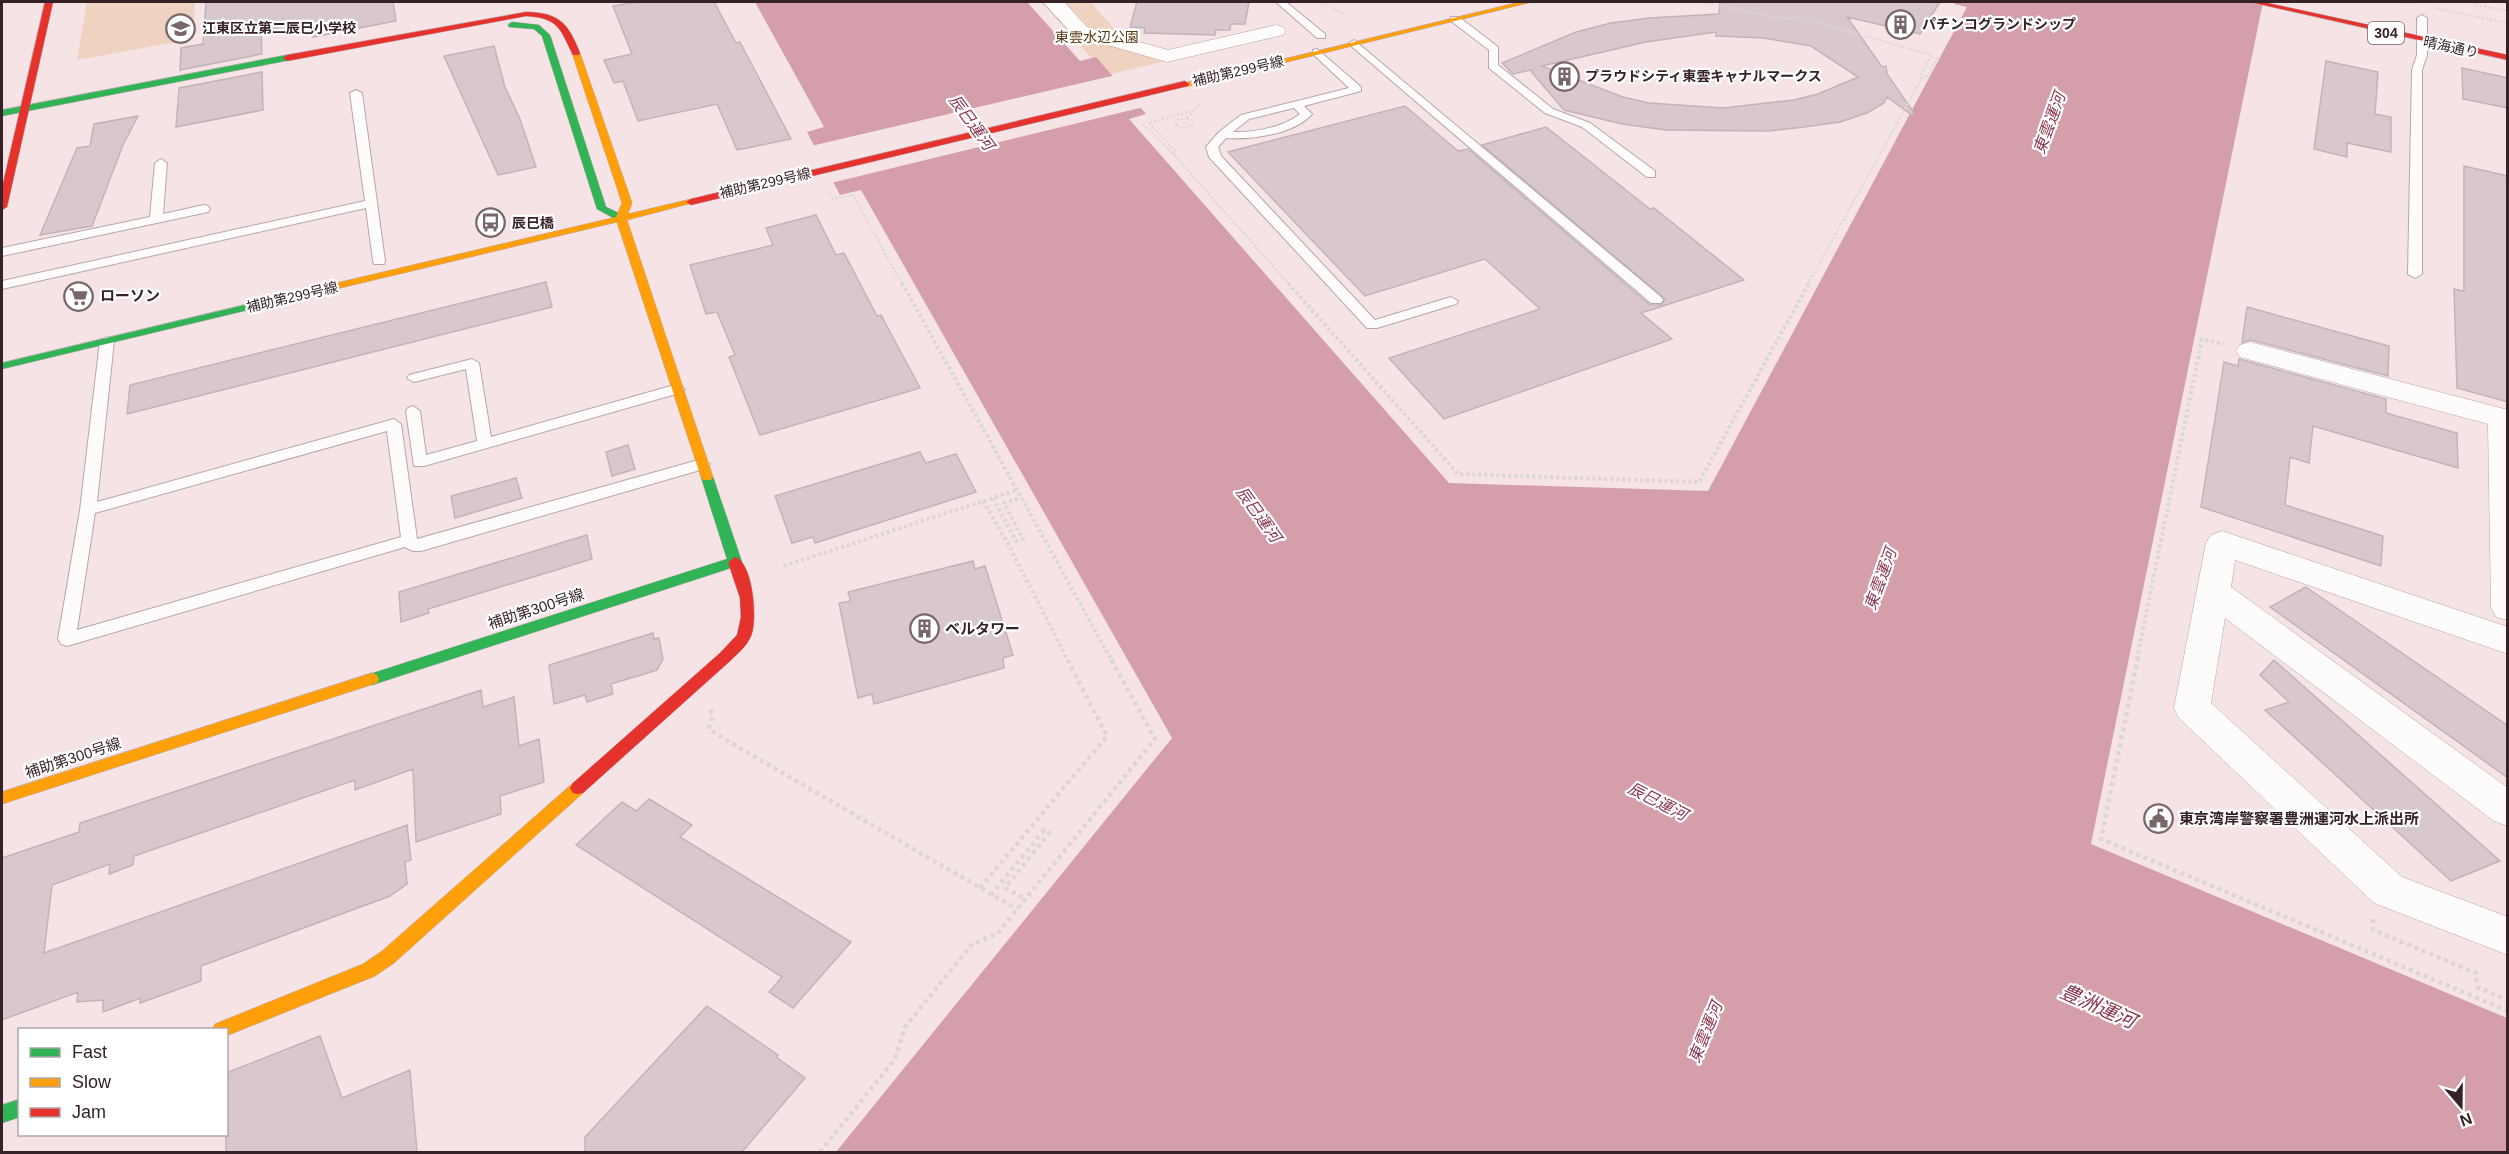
<svg xmlns="http://www.w3.org/2000/svg" width="2509" height="1154" viewBox="0 0 2509 1154" font-family="Helvetica,'Noto Sans JP',sans-serif">
  <rect width="100%" height="100%" fill="#f5e3e6"/>
  <path fill="#efd2c0" d="M87 2H195L193 39 77 60Z
    M1041 2H1090L1125 40 1164 52 1258 39 1107 75Z"/>
  <path fill="#d49eaa" d="M755 2H1027L1080 61 1096 57 1146 114 1129 119 1449 483 1708 491 1967 7 1954 4 1955 2H2263L2091 844 2507 1018V1152H836L1172 738 861 190 840 195 807 132 824 127Z"/>
  <path fill="#f5e3e6" d="M1116 75 1144 107 831 183 811 146Z"/>
  <path fill="#d8c8ce" stroke="#c3b3b8" stroke-width="1.5" fill-rule="evenodd" d="M206 2H393L396 21 313 37 311 22 261 31 262 54 180 70 181 48 203 44Z
    M637 2H714L736 43 740 42 791 139 737 150 717 104 638 121 623 81 614 83 604 60 632 54 613 6Z
    M1137 2H1249L1245 24H1231L1230 30H1216L1215 35 1144 33 1145 28 1130 27Z
    M1720 2H1940L1920 34 1847 17 1882 67 1886 66 1887 74 1914 113 1912 115 1887 97 1884 103 1867 113 1840 122 1804 127 1768 131 1666 130 1622 124 1564 110 1530 70 1513 74 1502 63 1576 32 1611 23 1649 18 1719 14ZM1716 32V36L1763 38 1811 46 1858 77 1818 94 1794 100 1723 108 1649 103 1623 97 1542 66 1646 42Z
    M494 46 505 87 520 119 536 167 498 175 444 56Z
    M2326 61 2378 72 2375 114 2391 117V152L2347 143V157L2314 149Z
    M2462 68 2508 78V108L2463 99Z
    M262 72 263 110 176 127 179 88Z
    M1405 106 1458 151 1468 149 1650 305H1661L1665 299 1482 145 1546 127 1650 209 1654 208 1744 280 1641 313 1672 339 1444 419 1389 358 1540 309 1485 259 1365 296 1228 152Z
    M138 116 123 145 92 226 40 235 77 148 90 146 94 124Z
    M2464 166 2508 176V402L2457 388 2454 289 2464 291Z
    M816 215 836 255 844 253 877 316 881 315 920 388 760 435 729 357 735 355 717 312 706 314 690 265 773 245 766 228Z
    M546 282 552 307 127 414 130 385Z
    M2247 307 2389 346 2388 376 2251 340 2242 342Z
    M2239 359 2386 399V413L2457 433 2458 468 2313 426 2309 463 2290 457 2285 505 2383 536 2381 566 2201 507 2224 362 2238 366Z
    M628 445 635 469 612 476 606 452Z
    M920 452 926 463 956 454 976 492 815 543 813 537 792 543 775 496Z
    M516 478 522 498 455 518 451 496Z
    M587 535 592 559 428 609 429 613 401 622 399 592Z
    M973 561 975 569 985 566 1013 655 1003 658 1004 668 874 704 872 694 858 698 839 603 851 601 848 592Z
    M2306 587 2508 726V778L2270 607Z
    M653 633 654 639 659 638 663 659 657 670 611 684 613 694 587 702 585 695 554 704 549 665Z
    M2274 660 2500 861 2451 881 2265 710 2289 702 2260 675Z
    M481 690 483 707 514 697 519 746 539 739 544 782 500 796 501 814 416 842 413 769 355 790V780L134 856 133 865 109 874 110 864 52 885 44 953 407 825 411 860 405 862 407 884 390 896 201 966V981L140 1003 141 998 103 1012V1000L77 1002 78 992 2 1020V858L79 832 80 823Z
    M649 799 692 825 680 837 851 942 793 1008 769 992 782 977 576 845 622 802 636 811Z
    M707 1006 778 1055 776 1057 805 1078 742 1152H585V1137Z
    M320 1036 342 1098 410 1070 417 1152H226V1073Z"/>
  <g fill="none" stroke-linecap="round" stroke-linejoin="round">
    <defs>
      <path id="lane" d="M1276 2H1286L1325 34V38H1317Z
        M2422 15 2427 18V55L2422 70V274L2415 278 2408 274 2412 70 2417 55V18Z
        M1451 17H1459L1498 47V65L1553 109 1590 123 1655 171V177H1647L1582 127 1545 113 1489 68V50L1451 21Z
        M1354 40 1661 297 1663 300 1661 303H1651L1350 45 1349 43Z
        M1317 49 1361 87V91L1304 106 1312 114C1295 134 1251 140 1226 138L1218 147 1221 156 1375 320 1451 297 1458 301 1456 304 1377 328H1367L1209 157 1206 147 1219 132 1241 115 1349 88 1313 54V50ZM1294 108 1300 114C1284 127 1254 133 1233 132L1249 119Z
        M356 90 362 93 385 261 384 264H374L373 261 366 208 2 289V281L365 201 350 93Z
        M161 159 167 163 163 214 204 205 208 206 210 209 208 212 2 256V248L150 217 155 163Z
        M107 337 114 341 97 502 394 419 401 424 417 539 702 459 710 464 707 468 421 551H413L405 547 67 646 61 644 58 639 80 510 100 341ZM387 431 401 537 77 630 95 513Z
        M472 359 479 363 491 437 678 384 685 389 683 392 424 466H414L406 411 408 408 413 406 420 411 426 455 477 441 466 369 414 382 407 378 409 375Z"/>
      <path id="street" d="M1043 2H1064L1087 27 1168 50 1276 25 1283 27 1286 31 1283 35 1167 62 1073 35Z
        M2250 342 2508 410V620L2496 617 2491 608 2488 424 2240 357 2236 351 2240 345Z
        M2222 531 2508 627V654L2235 560 2231 587 2508 788V826L2494 821 2225 618 2211 703 2402 877 2508 917V955L2374 903 2179 718 2174 708 2206 543 2211 535Z"/>
      <path id="fast" d="M512 22 539 25 550 35 606 207 625 216V220H617L597 209 542 36 534 29 509 27 508 25Z
        M287 55 290 56V60L2 116V110Z
        M290 294 295 297 294 299 2 369V363Z
        M707 473 713 477 742 562 740 565 372 685 367 683 365 679 367 675 727 559 701 477Z
        M20 1099V1117L2 1123V1105Z"/>
      <path id="slow" d="M1520 2H1532L1185 87 1181 84Z
        M576 50 580 53 632 203 628 214 691 199 696 202 627 220 713 477 711 480H703L701 477 617 222 290 300 285 297 290 294 616 217 622 203 572 53Z
        M372 673 377 675 379 679 377 683 2 804V792Z
        M578 782 583 783 586 788 583 793 394 963 375 976 226 1036V1030H212L215 1024 363 964 382 951 573 783Z"/>
      <path id="jam" d="M45 2H53L7 207 2 210V188Z
        M2250 2H2263L2508 55V60Z
        M526 12C560 13 568 23 580 53L579 55H573C560 29 559 18 526 16L287 61 283 58 287 55Z
        M1185 81 1189 84 1188 86 691 205 686 202 691 199Z
        M735 557C753 562 758 620 751 636 747 646 738 653 730 661L583 793 578 794 573 793 570 788 573 783 720 653 737 635 741 617 740 598 728 562Z"/>
    </defs>
    <use href="#lane" stroke="#b8a6aa" stroke-width="2"/>
    <use href="#street" stroke="#b8a6aa" stroke-width="1"/>
    <use href="#fast" stroke="#b8a6aa" stroke-width="1"/>
    <use href="#slow" stroke="#b8a6aa" stroke-width="1"/>
    <use href="#jam" stroke="#b8a6aa" stroke-width="1"/>
    <path stroke="#dcd6d7" stroke-width="2" stroke-dasharray="2 2" stroke-linecap="butt" d="M1320 2 1345 15
      M1700 2 1785 19 1798 17 1932 55 1920 76 1922 78
      M2401 2 2413 4
      M2475 2V5L2508 11
      M2435 8 2508 23
      M1187 118 1194 121 1193 125 1183 128 1175 125 1177 120Z
      M1187 118 1201 103
      M1143 124 1174 155 1289 284
      M1174 155 1175 151 1149 123 1192 111
      M828 191 833 199 853 195 902 284
      M1808 284 1922 78 1928 76 1938 56"/>
    <path stroke="#dcd6d7" stroke-width="4" stroke-dasharray="3 3" stroke-linecap="butt" d="M902 283 1111 659
      M1288 283 1458 474 1699 482 1809 283
      M993 498 1016 541 1023 539 1004 503 1021 498
      M983 501 1007 542 1067 659
      M784 566 1017 490
      M2137 659 2202 339 2224 344"/>
    <path stroke="#dcd6d7" stroke-width="4.5" stroke-dasharray="4 4" stroke-linecap="butt" d="M2138 657 2101 839 2508 1011
      M710 710 713 715 709 729 724 739 1017 909
      M980 888 1107 736 1066 657
      M991 895 1044 830 1049 833 1005 888 1025 899
      M2373 919V930L2476 973 2477 987 2508 1000
      M820 1152 895 1059 905 1027 972 944 997 934 1155 739 1110 657"/>
    <use href="#lane" fill="#fefbfb" fill-rule="evenodd"/>
    <use href="#street" fill="#fefbfb" fill-rule="evenodd"/>
    <use href="#fast" fill="#30b455" fill-rule="evenodd"/>
    <use href="#slow" fill="#ff9f0a" fill-rule="evenodd"/>
    <use href="#jam" fill="#e5322d" fill-rule="evenodd"/>
  </g>
  <defs>
    <symbol id="building-ring" viewBox="-11 -11 22 22"><circle r="9.5" fill="#fff" stroke="#796669" stroke-width="1.5"/><path d="M-4-6H4V6H1V3H-1V6H-4ZM-2.5-4.3h1.7v1.8h-1.7ZM.8-4.3h1.7v1.8H.8ZM-2.5-1h1.7V.8h-1.7ZM.8-1h1.7V.8H.8Z" fill="#796669"/></symbol>
    <symbol id="school-ring" viewBox="-11 -11 22 22"><circle r="9.5" fill="#fff" stroke="#796669" stroke-width="1.5"/><path d="M0-5L7-2L0 1L-7-2ZM-4 1L0 2.5L4 1V4Q0 6-4 4Z" fill="#796669"/></symbol>
    <symbol id="bus-ring" viewBox="-11 -11 22 22"><circle r="9.5" fill="#fff" stroke="#796669" stroke-width="1.5"/><path d="M-5-6H5V4H4V6H2V4H-2V6H-4V4H-5ZM-3.5-4V0h7V-4ZM-3.5 1.2v1.5H-2V1.2ZM2 1.2v1.5H3.5V1.2Z" fill="#796669"/></symbol>
    <symbol id="supermarket-ring" viewBox="-11 -11 22 22"><circle r="9.5" fill="#fff" stroke="#796669" stroke-width="1.5"/><path d="M-6-5.5h2.5l.6 2H6L4.5 2H-2.5L-4.4-4H-6ZM-1.5 3.2a1.3 1.3 0 1 0 .1 0ZM3 3.2a1.3 1.3 0 1 0 .1 0Z" fill="#796669"/></symbol>
    <symbol id="civic-ring" viewBox="-11 -11 22 22"><circle r="9.5" fill="#fff" stroke="#796669" stroke-width="1.5"/><path d="M-.6-6.5H3V-4.5H.6V-3L4-1V1h2V6H-6V1h2V-1L-.6-3ZM-1.2 2.5V6h2.4V2.5Z" fill="#796669"/></symbol>
  </defs>
  <g fill-rule="evenodd">
    <use href="#building-ring" x="1884" y="8" width="33" height="33"/>
    <use href="#school-ring" x="164" y="12" width="33" height="33"/>
    <use href="#building-ring" x="1548" y="60" width="33" height="33"/>
    <use href="#bus-ring" x="474" y="206" width="33" height="33"/>
    <use href="#supermarket-ring" x="62" y="280" width="33" height="33"/>
    <use href="#building-ring" x="908" y="612" width="33" height="33"/>
    <use href="#civic-ring" x="2142" y="802" width="33" height="33"/>
  </g>
  <g text-anchor="middle" stroke-width="4.5" stroke-linejoin="round" paint-order="stroke">
    <g font-size="14" font-weight="bold" fill="#362226" stroke="#fff" text-anchor="start">
      <text x="1922" y="29">パチンコグランドシップ</text>
      <text x="202" y="33">江東区立第二辰巳小学校</text>
      <text x="1585" y="81">プラウドシティ東雲キャナルマークス</text>
      <text x="512" y="228">辰巳橋</text>
    </g>
    <rect fill="#fff" stroke="#726467" stroke-width="1.5" x="2368" y="22" width="36" height="22" rx="4.5"/>
    <g font-size="14" font-weight="bold" fill="#362226">
      <text x="2386" y="38">304</text>
    </g>
    <g font-size="14" fill="#593711" stroke="#fff">
      <text x="1097" y="42">東雲水辺公園</text>
    </g>
    <g font-size="14" fill="#362226" stroke="#fff">
      <text transform="translate(2451 47) rotate(12)" y="5">晴海通り</text>
      <text transform="translate(1238 71) rotate(-13)" y="5">補助第299号線</text>
      <text transform="translate(765 183) rotate(-13)" y="5">補助第299号線</text>
      <text transform="translate(292 297) rotate(-13)" y="5">補助第299号線</text>
    </g>
    <g font-size="15" font-weight="bold" fill="#362226" stroke="#fff" text-anchor="start">
      <text x="100" y="301">ローソン</text>
      <text x="945" y="634">ベルタワー</text>
      <text x="2179" y="824">東京湾岸警察署豊洲運河水上派出所</text>
    </g>
    <g font-size="15" fill="#362226" stroke="#fff">
      <text transform="translate(536 609) rotate(-18)" y="5">補助第300号線</text>
      <text transform="translate(73 758) rotate(-18)" y="5">補助第300号線</text>
    </g>
    <g font-size="16" font-style="italic" fill="#8b354e" stroke="#fff">
      <text transform="translate(972 122) rotate(54)" y="6">辰巳運河</text>
      <text transform="translate(2049 123) rotate(-70)" y="6">東雲運河</text>
      <text transform="translate(1259 514) rotate(54)" y="6">辰巳運河</text>
      <text transform="translate(1880 579) rotate(-70)" y="6">東雲運河</text>
      <text transform="translate(1658 801) rotate(27)" y="6">辰巳運河</text>
      <text transform="translate(1705 1032) rotate(-68)" y="6">東雲運河</text>
    </g>
    <g font-size="20" font-style="italic" fill="#8b354e" stroke="#fff">
      <text transform="translate(2098 1006) rotate(24)" y="7">豊洲運河</text>
    </g>
  </g>
  <rect width="2509" height="1154" fill="none" stroke="#362226" stroke-width="6"/>
  <rect x="18" y="1028" width="210" height="108" fill="#ffffff" stroke="#afa7a8" stroke-width="1.5"/>
  <rect x="30" y="1048" width="30" height="9" fill="#30b455" stroke="#afa7a8" stroke-width="1.5"/>
  <text x="72" y="1058" font-size="18" fill="#362226">Fast</text>
  <rect x="30" y="1078" width="30" height="9" fill="#ff9f0a" stroke="#afa7a8" stroke-width="1.5"/>
  <text x="72" y="1088" font-size="18" fill="#362226">Slow</text>
  <rect x="30" y="1108" width="30" height="9" fill="#e5322d" stroke="#afa7a8" stroke-width="1.5"/>
  <text x="72" y="1118" font-size="18" fill="#362226">Jam</text>
  <g transform="translate(2461 1106) rotate(160)" stroke="#ffffff" stroke-width="4.5" paint-order="stroke">
  <path d="M0-4.5L10 22L0 15L-10 22Z" fill="#362226"/>
  <text y="-9" font-size="16" font-weight="bold" text-anchor="middle" fill="#362226">N</text>
  </g>
</svg>
